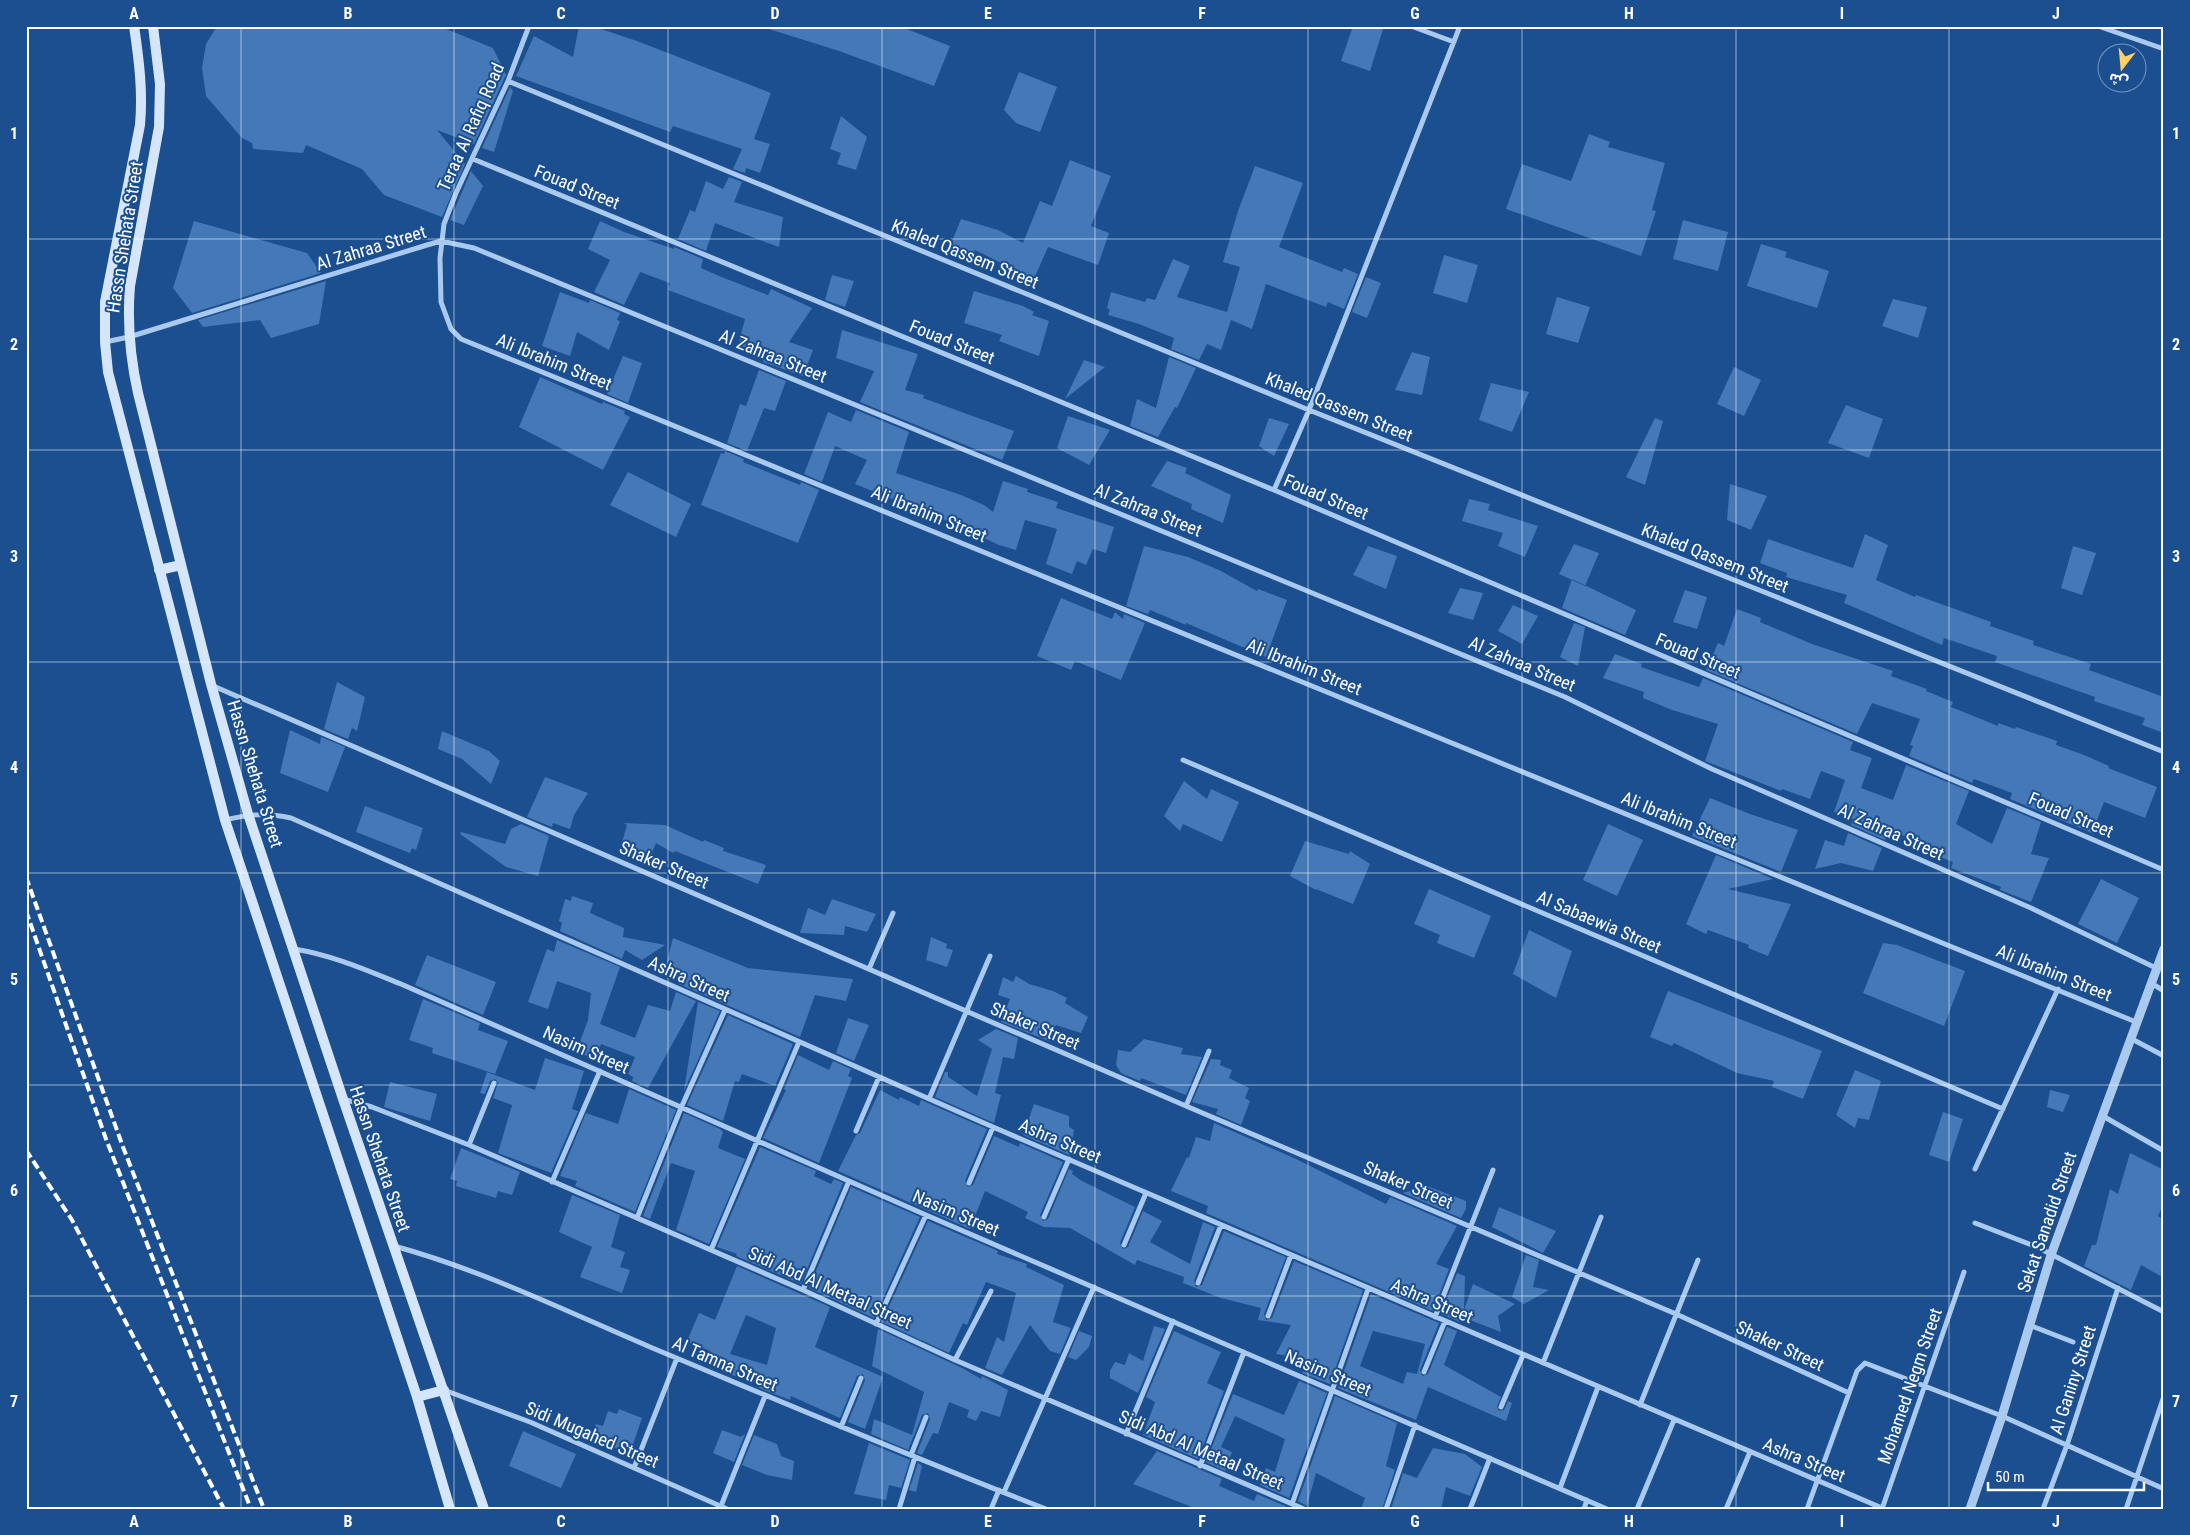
<svg xmlns="http://www.w3.org/2000/svg" width="2190" height="1535" viewBox="0 0 2190 1535" font-family="'Roboto Condensed','Noto Sans Arabic',sans-serif">
  <rect width="100%" height="100%" fill="#1b4f8f"/>
  <path fill="#4478b7" fill-rule="evenodd" d="M217 26H439L493 48 506 75 474 144 437 130 465 164 442 217 384 195 362 169 306 145 303 153 253 149 252 143 242 138 206 96 202 68 206 44Z
    M579 26H592L637 41 771 93 754 139 770 144 760 173 746 168 745 173 733 169 742 149 673 126 670 132 516 76 534 36 573 57Z
    M769 26H899L950 46 934 86 839 51 769 29Z
    M1353 26H1384L1370 71 1341 61Z
    M1019 72 1057 87 1040 132 1016 123 1004 110Z
    M510 87 513 91 494 152 482 148Z
    M841 116 867 137 856 170 837 164 841 153 830 149Z
    M1589 134 1610 142 1608 147 1665 163 1652 210 1656 211 1641 256 1506 209 1522 164 1571 181Z
    M1070 160 1111 176 1091 226 1109 233 1098 265 1048 247 1034 279 975 250 971 258 949 249 961 219 998 230 1023 243 1040 201 1052 206Z
    M1255 166 1303 183 1279 247 1342 272 1344 268 1358 274 1344 309 1328 302 1326 307 1266 284 1252 329 1231 320 1221 350 1207 344 1199 360 1171 349 1174 338 1139 324 1108 315 1110 310 1107 308 1111 292 1145 302 1147 298 1155 300 1173 259 1190 266 1177 297 1227 312 1240 267 1223 262 1238 211Z
    M471 171 483 186 464 225 450 220Z
    M729 177 742 182 734 202 783 217 779 247 715 223 706 251 678 239 690 210 695 212 706 181 723 189Z
    M1683 220 1728 232 1718 271 1673 259Z
    M194 221 307 253 321 273 192 313 173 288Z
    M600 221 624 232 674 249V247L703 259 701 268 719 276 768 295 771 289 812 308 789 342 813 350 803 376 763 362 765 356 738 346 745 319 668 290 670 283 640 272 624 305 594 292 610 260 588 249Z
    M1761 244 1787 252 1785 257 1829 271 1817 308 1747 286Z
    M1444 255 1478 265 1467 303 1433 293Z
    M832 275 854 281 845 307 825 300Z
    M1366 277 1381 283 1367 318 1352 312Z
    M326 281 319 324 271 338 260 320 203 327 198 320Z
    M974 291 1023 306 1034 312 1032 315 1049 321 1039 356 999 341 1002 335 964 323Z
    M560 292 589 303 590 300 620 313 617 320 620 321 609 350 577 332 570 356 542 346Z
    M1557 297 1590 307 1578 343 1546 334Z
    M1893 299 1927 307 1918 338 1882 326Z
    M842 330 918 354 905 390 924 395 923 398 1014 431 1002 460 860 402 874 371 836 358Z
    M1412 352 1430 357 1422 395 1395 390Z
    M623 356 642 363 628 403 607 394Z
    M1169 357 1196 368 1177 408 1175 407 1158 437 1130 426 1137 399 1156 408Z
    M1084 360 1105 367 1065 399Z
    M1734 367 1761 380 1744 416 1717 404Z
    M759 370 786 381 775 411 764 408 747 451 727 443 740 404 746 406Z
    M540 377 602 404 603 402 625 411 624 414 630 417 603 470 519 427Z
    M1491 383 1529 392 1512 432 1479 420Z
    M1846 405 1883 419 1869 458 1828 443Z
    M856 410 909 432 896 473 961 495 984 505 993 512 1003 481 1028 489 1027 492 1058 502 1056 508 1114 527 1106 553 1093 549 1086 565 1077 561 1072 574 1046 564 1057 529 1025 520 1016 550 999 545 950 522 855 484 867 460 835 446 822 482 804 474 828 412 851 422Z
    M1068 416 1110 430 1089 465 1057 448Z
    M1269 418 1289 424 1274 456 1259 446Z
    M1655 418 1663 421 1645 485 1626 477Z
    M725 451 744 459 743 462 800 485 801 482 819 490 798 543 701 505 721 453 724 454Z
    M1167 461 1187 468 1185 473 1231 495 1223 523 1191 509 1192 504 1151 486Z
    M628 472 691 504 676 537 610 505Z
    M1730 484 1767 496 1751 530 1727 520Z
    M1469 499 1490 504 1488 510 1538 526 1525 557 1498 546 1503 533 1462 521Z
    M1865 534 1888 545 1876 580 1915 597 1916 595 1991 622 1990 626 2034 641 2033 645 2091 664 2089 670 2164 697V733L2142 725 2145 718 2094 701 2095 697 1995 662 1997 656 1944 638 1942 645 1844 603 1847 595 1786 577 1787 573 1760 563 1768 539 1853 568Z
    M1574 544 1599 553 1585 586 1559 574Z
    M1144 546 1188 557 1219 570 1257 591 1258 589 1287 600 1266 657 1186 623V625L1150 610 1148 614 1126 606Z
    M1368 546 1397 556 1386 589 1353 575Z
    M2073 546 2096 553 2082 595 2061 588Z
    M1572 579 1636 610 1625 635 1562 608Z
    M1460 588 1483 593 1473 620 1448 613Z
    M1685 590 1707 597 1697 629 1673 622Z
    M1061 598 1112 619 1115 612 1123 619 1124 614 1145 623 1121 680 1075 661 1071 670 1037 656Z
    M1513 605 1538 616 1522 644 1498 631Z
    M1737 609 1761 618 1760 622 1812 644 1893 671 1891 676 1927 689 1926 691 1953 702 1951 707 1998 726V723L2015 729 2016 727 2057 741 2056 745 2084 755 2109 766 2108 768 2157 787 2145 818 2104 802 2092 833 2010 799 2012 793 1974 779 1972 783 1909 756 1913 746 1910 745 1920 719 1872 703 1857 734 1706 670 1718 643 1724 646Z
    M1574 623 1585 627 1578 666 1560 657Z
    M1615 654 1642 664 1641 667 1699 687 1703 678 1853 742 1850 750 1872 758 1861 788 1893 800 1906 765 1969 791 1956 824 1992 844 2007 808 2041 822 2031 854 2049 858 2031 902 2000 890 2001 887 1951 868 1953 862 1932 854V847L1889 830 1885 840 1851 825 1853 819 1834 812 1845 780 1821 771 1810 799 1782 789 1781 791 1705 761 1718 724 1672 710 1643 698 1644 692 1603 678Z
    M337 682 365 697 357 731 352 728 348 739 324 729Z
    M290 730 320 744 321 737 345 747 328 792 280 773Z
    M442 731 489 751 500 761 491 784 462 759 438 749Z
    M545 777 588 793 574 815 570 829 553 823 552 827 527 817Z
    M1184 781 1207 799 1211 789 1239 802 1222 842 1183 824 1180 831 1164 816Z
    M1710 798 1750 814 1798 830 1781 872 1692 836Z
    M365 806 423 828 416 850 412 848 410 853 356 832Z
    M624 823 665 825 703 842 704 840 724 848 723 851 766 865 758 884 675 851 673 853 656 843 648 863 619 853 627 825Z
    M521 824 549 836 538 876 506 867 460 834 461 832 505 844 511 829Z
    M1608 824 1643 840 1617 896 1583 880Z
    M1848 833 1882 848 1873 871 1841 863 1815 869 1825 840 1844 846Z
    M1305 841 1349 854 1350 851 1370 864 1353 904 1316 889V890L1290 876Z
    M1716 855 1773 879 1728 889 1791 904 1768 956 1748 948 1749 945 1708 930 1706 934 1686 924Z
    M2101 879 2139 898 2117 943 2078 924Z
    M1429 889 1491 916 1474 958 1437 943 1440 935 1414 924Z
    M572 896 593 903 590 913 624 928 623 937 665 945 642 960 625 950 622 959 560 931 562 923 559 921 565 899 571 901Z
    M832 899 876 914 867 932 845 926 844 935 800 933 808 908 825 915Z
    M1529 930 1572 951 1556 998 1513 974Z
    M931 937 947 944 946 948 953 950 947 967 926 960Z
    M673 938 748 968 853 979 846 1001 815 995 800 1037 679 984 681 979 664 973Z
    M557 940 620 967 600 1024 635 1038 648 1005 670 1011 676 992 696 1001 648 1088 632 1081 633 1077 628 1074 635 1057 601 1044 596 1059 576 1052 588 1020 591 993 557 981 548 1009 528 1002 547 949 554 952Z
    M1883 943 1897 945 1965 971 1944 1026 1863 993Z
    M427 955 496 982 483 1015 415 985Z
    M1016 976 1029 984 1053 991 1067 998 1065 1003 1088 1017 1081 1033 1056 1025 1049 1041 1001 1022 1010 999 998 995 1003 977 1013 982Z
    M1668 991 1822 1051 1803 1099 1772 1087 1774 1081 1737 1073 1674 1043 1672 1046 1650 1037Z
    M423 999 480 1023 478 1030 508 1041 495 1074 432 1053 433 1048 409 1040Z
    M698 1002 720 1011 684 1091V1090Z
    M728 1015 793 1044 775 1086 742 1074 739 1082 735 1081 723 1121 687 1105Z
    M848 1018 869 1025 854 1061 836 1053Z
    M996 1029 1018 1038 1014 1059 1003 1057 995 1093 1001 1095 994 1123 935 1097 945 1072H948V1077L977 1096 992 1049 978 1040Z
    M1144 1039 1183 1048 1181 1054 1202 1057 1186 1095 1141 1078 1140 1081 1121 1073 1116 1065 1118 1050 1130 1052Z
    M798 1055 829 1070 833 1061 851 1069 848 1076 852 1078 819 1163 763 1138 786 1090 784 1089Z
    M545 1058 584 1071 572 1109 578 1111 551 1173 498 1153 512 1105 493 1098 498 1083 495 1079 490 1081 485 1094 480 1093 487 1072 535 1090Z
    M1211 1059 1221 1060 1220 1065 1232 1070 1229 1078 1249 1088 1245 1098 1250 1101 1241 1125 1216 1114 1218 1109 1192 1102Z
    M1855 1070 1881 1081 1869 1120 1858 1118 1855 1128 1836 1115Z
    M390 1082 437 1094 430 1121 384 1107Z
    M629 1089 676 1110 635 1212 575 1186 577 1181 560 1176 586 1113 618 1124Z
    M880 1090 899 1100 900 1097 919 1106 921 1100 987 1129 965 1181 968 1187 973 1185 994 1136 1019 1147 1020 1143 1063 1162 1040 1215 1043 1221 1048 1219 1069 1169 1073 1171 1072 1174 1082 1181 1135 1207 1120 1243 1123 1249 1128 1247 1143 1211 1162 1221 1150 1242 1190 1264 1203 1222 1215 1227 1194 1281 1196 1287 1202 1285 1224 1231 1286 1257 1264 1314 1266 1320 1272 1318 1294 1261 1363 1290 1330 1384 1302 1373 1304 1370 1294 1357 1276 1354 1291 1325 1258 1320 1261 1308 1221 1298 1183 1283 1184 1277 1137 1260 1135 1265 1070 1228 1044 1227 1025 1218 1028 1212 985 1191 970 1229 838 1171 856 1135 860 1133Z
    M2050 1090 2070 1095 2063 1112 2047 1107Z
    M1034 1104 1069 1116V1127L1074 1130 1069 1155 1023 1135Z
    M1943 1112 1963 1119 1949 1162 1929 1155Z
    M684 1113 720 1129 723 1132 718 1148 745 1159 709 1244 676 1230 695 1171 671 1163 650 1219 643 1216Z
    M1214 1123 1294 1158 1386 1204 1390 1197 1457 1226 1436 1264 1449 1269 1433 1311 1206 1213 1208 1206 1171 1191 1187 1157 1189 1158 1196 1137 1210 1141Z
    M760 1147 816 1171 814 1176 831 1184 834 1179 843 1183 801 1284 736 1256 737 1254 717 1247Z
    M461 1148 520 1172 512 1195 498 1191 496 1198 456 1186 457 1181 450 1179Z
    M2130 1153 2164 1170V1204L2158 1216 2164 1220V1278L2141 1265 2131 1290 2084 1266 2092 1245H2096L2110 1189 2118 1194Z
    M1427 1186 1466 1201V1209L1461 1218 1403 1193Z
    M851 1187 920 1217 874 1318 809 1288Z
    M572 1195 620 1215 611 1247 625 1252 620 1267 630 1270 622 1293 580 1277 592 1247 559 1232Z
    M1499 1207 1556 1231 1543 1253 1492 1227Z
    M928 1221 998 1251 997 1254 1027 1264 1026 1267 1064 1285 1053 1322 1071 1328 1060 1354 1050 1351 1030 1325 1002 1375 985 1368 997 1337 1004 1342 1016 1293 986 1282 967 1325 963 1323 949 1353 882 1322Z
    M1526 1255 1539 1260 1533 1287 1549 1290 1524 1304 1512 1297Z
    M737 1266 830 1307 815 1347 883 1377 865 1429 848 1422 865 1380 863 1374 857 1376 840 1418 791 1396 790 1400 759 1388 760 1384 723 1372 710 1351 687 1341 699 1313 715 1320ZM746 1315 776 1328 767 1365 730 1354Z
    M1457 1273 1465 1276 1464 1310 1473 1284 1515 1304 1498 1316 1501 1332 1462 1317 1460 1322 1441 1314Z
    M1371 1294 1439 1323 1420 1370 1422 1376 1428 1374 1447 1327 1457 1331 1444 1365 1501 1397 1497 1407 1499 1411 1504 1410 1508 1401 1512 1403 1506 1421 1428 1387 1416 1420 1338 1388ZM1373 1331 1425 1344 1417 1374 1407 1372 1403 1384 1360 1366Z
    M1154 1326 1165 1329 1138 1393 1110 1378V1371L1115 1362 1125 1365 1129 1353 1143 1361Z
    M878 1329 964 1369 981 1379 982 1376 1008 1390 1000 1417 981 1411 976 1421 967 1417 969 1410 949 1402 938 1434 933 1433 922 1455 917 1453 930 1419 928 1413 922 1415 908 1450 871 1434 874 1419 912 1435 924 1392 872 1366Z
    M1079 1331 1092 1336 1089 1347 1076 1360 1068 1357Z
    M1174 1331 1221 1352 1207 1383 1224 1391 1198 1459 1143 1435 1155 1402 1146 1397Z
    M1299 1381 1327 1393 1289 1498 1260 1485 1266 1468 1275 1472 1285 1439 1235 1416 1221 1447 1232 1452 1225 1471 1206 1462 1233 1394 1284 1415Z
    M1335 1396 1397 1423 1386 1466 1395 1470 1382 1509H1361L1365 1498 1316 1473 1307 1506 1298 1501Z
    M619 1409 642 1418 630 1453 591 1439 596 1424 603 1426 608 1411 617 1414Z
    M722 1430 741 1437 745 1434 734 1462 713 1453Z
    M523 1431 576 1454 561 1488 509 1466Z
    M754 1435 777 1444 781 1456 794 1461 792 1480 767 1475 742 1465Z
    M869 1443 910 1460 901 1488 889 1485 886 1500 854 1494Z
    M1433 1448 1465 1454 1482 1467 1470 1496 1446 1487 1441 1509H1391L1403 1473 1417 1478Z
    M1157 1451 1222 1479 1219 1486 1254 1501 1257 1494 1292 1509H1197L1133 1484Z
    M918 1463 922 1466 916 1492 909 1490Z"/>
  <g fill="none" stroke-linecap="round" stroke-linejoin="round">
    <path stroke="#a9c9ee" stroke-width="5" d="M529 26 508 81 456 193 444 224 440 258 441 302 451 329 461 339 2136 1022
      M1411 26 1454 42
      M2098 26 2164 49
      M508 81 1309 410 2164 752
      M473 159 1274 490 2164 870
      M105 342 129 337 427 245 441 241 474 248 1565 697 1712 769 2031 908 2156 968
      M1274 490 1309 410 1460 26
      M211 685 1186 1106 1676 1314 1849 1393
      M1183 760 2003 1109
      M225 820C249 814 267 813 291 818L993 1127 1882 1508
      M294 949C332 955 366 970 401 984L926 1215 1607 1509
      M869 969 893 913
      M2151 983 2164 991
      M2130 1038 2164 1056
      M343 1099 372 1107 469 1145 803 1290 955 1360 1304 1509
      M929 1099 990 956
      M1186 1106 1209 1051
      M2101 1115 2164 1151
      M856 1131 879 1077
      M469 1145 494 1083
      M1975 1169 2058 989
      M552 1182 600 1071
      M969 1183 993 1127
      M1044 1217 1069 1159
      M637 1218 681 1108 725 1010
      M1975 1223 2037 1247 2164 1312
      M1124 1245 1146 1193
      M394 1246C482 1270 566 1311 650 1347 782 1402 913 1458 1046 1509
      M711 1250 799 1042
      M1198 1283 1221 1225
      M803 1290 849 1181
      M1268 1316 1291 1255
      M1435 1317 1493 1170
      M876 1324 926 1215
      M2029 1325 2073 1342
      M955 1360 991 1291
      M1543 1363 1601 1217
      M1424 1372 1445 1321
      M444 1390 530 1422 727 1509
      M1640 1405 1698 1260
      M1501 1407 1523 1355
      M841 1427 861 1378
      M1126 1434 1173 1321
      M911 1455 926 1417
      M1200 1466 1244 1352
      M634 1468 677 1358
      M1560 1488 1598 1387
      M1004 1492 1094 1287
      M1292 1504 1368 1289
      M721 1506 765 1396
      M899 1509 915 1457
      M991 1509 999 1490
      M1386 1509 1415 1425
      M1470 1509 1490 1458
      M1584 1509 1587 1500
      M1637 1509 1674 1420
      M1726 1509 1750 1452
      M1807 1509 1857 1371 1865 1363 2002 1416 2164 1489
      M1882 1509 1964 1272
      M2043 1509 2067 1445 2118 1288
      M2126 1509 2164 1396"/>
    <path stroke="#a9c9ee" stroke-width="9" d="M1970 1509 2002 1416 2051 1255 2164 949"/>
    <path stroke="#d6e6fa" stroke-width="10" d="M134 26C139 60 143 91 140 125L105 302V342L108 372 225 820 417 1397 450 1509
      M153 26 160 84 159 127 130 286C127 323 130 357 138 393L211 684 248 814 343 1099 484 1509
      M159 570 181 565
      M417 1397 444 1390"/>
    <path stroke="#fff" stroke-width="4" stroke-dasharray="9 4" stroke-linecap="butt" d="M26 877 123 1147 264 1509
      M26 911 106 1139 251 1509
      M26 1150 72 1220 224 1509"/>
  </g>
  <path fill="none" stroke="#fff" stroke-width="1" stroke-opacity="0.55" d="M241 26V1509M454 26V1509M668 26V1509M882 26V1509M1095 26V1509M1308 26V1509M1522 26V1509M1736 26V1509M1949 26V1509M26 239H2164M26 450H2164M26 662H2164M26 873H2164M26 1085H2164M26 1296H2164"/>
  <g text-anchor="middle" stroke-width="4" stroke-linejoin="round" paint-order="stroke">
    <g font-size="18" fill="#fff" stroke="#1b4f8f">
      <text transform="translate(471 127) rotate(-66)" y="6">Teraa Al Rafiq Road</text>
      <text transform="translate(577 187) rotate(22)" y="6">Fouad Street</text>
      <text transform="translate(125 237) rotate(-81)" y="6">Hassn Shehata Street</text>
      <text transform="translate(371 248) rotate(-17)" y="6">Al Zahraa Street</text>
      <text transform="translate(965 254) rotate(22)" y="6">Khaled Qassem Street</text>
      <text transform="translate(952 342) rotate(22)" y="6">Fouad Street</text>
      <text transform="translate(773 356) rotate(22)" y="6">Al Zahraa Street</text>
      <text transform="translate(554 362) rotate(22)" y="6">Ali Ibrahim Street</text>
      <text transform="translate(1339 407) rotate(22)" y="6">Khaled Qassem Street</text>
      <text transform="translate(1326 497) rotate(23)" y="6">Fouad Street</text>
      <text transform="translate(1148 510) rotate(22)" y="6">Al Zahraa Street</text>
      <text transform="translate(929 514) rotate(22)" y="6">Ali Ibrahim Street</text>
      <text transform="translate(1715 558) rotate(22)" y="6">Khaled Qassem Street</text>
      <text transform="translate(1698 656) rotate(23)" y="6">Fouad Street</text>
      <text transform="translate(1522 664) rotate(23)" y="6">Al Zahraa Street</text>
      <text transform="translate(1304 667) rotate(22)" y="6">Ali Ibrahim Street</text>
      <text transform="translate(255 774) rotate(73)" y="6">Hassn Shehata Street</text>
      <text transform="translate(2071 815) rotate(23)" y="6">Fouad Street</text>
      <text transform="translate(1679 820) rotate(22)" y="6">Ali Ibrahim Street</text>
      <text transform="translate(1891 832) rotate(24)" y="6">Al Zahraa Street</text>
      <text transform="translate(664 865) rotate(23)" y="6">Shaker Street</text>
      <text transform="translate(1599 922) rotate(23)" y="6">Al Sabaewia Street</text>
      <text transform="translate(2054 973) rotate(22)" y="6">Ali Ibrahim Street</text>
      <text transform="translate(689 979) rotate(24)" y="6">Ashra Street</text>
      <text transform="translate(1035 1026) rotate(23)" y="6">Shaker Street</text>
      <text transform="translate(586 1050) rotate(24)" y="6">Nasim Street</text>
      <text transform="translate(1060 1141) rotate(23)" y="6">Ashra Street</text>
      <text transform="translate(380 1159) rotate(71)" y="6">Hassn Shehata Street</text>
      <text transform="translate(1408 1185) rotate(23)" y="6">Shaker Street</text>
      <text transform="translate(956 1213) rotate(23)" y="6">Nasim Street</text>
      <text transform="translate(2047 1222) rotate(-71)" y="6">Sekat Sanadid Street</text>
      <text transform="translate(830 1288) rotate(24)" y="6">Sidi Abd Al Metaal Street</text>
      <text transform="translate(1432 1301) rotate(23)" y="6">Ashra Street</text>
      <text transform="translate(1780 1346) rotate(25)" y="6">Shaker Street</text>
      <text transform="translate(725 1364) rotate(23)" y="6">Al Tamna Street</text>
      <text transform="translate(1328 1373) rotate(23)" y="6">Nasim Street</text>
      <text transform="translate(2073 1380) rotate(-72)" y="6">Al Ganiny Street</text>
      <text transform="translate(1910 1386) rotate(-71)" y="6">Mohamed Negm Street</text>
      <text transform="translate(592 1435) rotate(23)" y="6">Sidi Mugahed Street</text>
      <text transform="translate(1201 1450) rotate(23)" y="6">Sidi Abd Al Metaal Street</text>
      <text transform="translate(1804 1460) rotate(23)" y="6">Ashra Street</text>
    </g>
  </g>
  <rect width="2190" height="1535" fill="none" stroke="#1b4f8f" stroke-width="55"/>
  <g transform="translate(2122 68) rotate(196)"><circle r="24" fill="#1b4f8f" stroke="#7695bc"/>
  <path d="M0-4L9 19L0 12L-9 19Z" fill="#ffd166"/>
  <text y="-8" font-size="14" font-weight="bold" text-anchor="middle" fill="#ffffff">ش</text>
  </g>
  <path d="M1988 1482v8h156v-8" fill="none" stroke="#ffffff" stroke-width="2.5"/>
  <text x="1995" y="1482" font-size="15" fill="#ffffff" stroke="#1b4f8f" stroke-width="4" paint-order="stroke">50 m</text>
  <rect x="28" y="28" width="2134" height="1480" fill="none" stroke="#fff" stroke-width="2"/>
  <g font-size="16" text-anchor="middle" font-weight="bold" fill="#fff">
    <text x="134" y="19">A</text>
    <text x="348" y="19">B</text>
    <text x="561" y="19">C</text>
    <text x="775" y="19">D</text>
    <text x="988" y="19">E</text>
    <text x="1202" y="19">F</text>
    <text x="1415" y="19">G</text>
    <text x="1629" y="19">H</text>
    <text x="1842" y="19">I</text>
    <text x="2056" y="19">J</text>
    <text x="14" y="139">1</text>
    <text x="2176" y="139">1</text>
    <text x="14" y="350">2</text>
    <text x="2176" y="350">2</text>
    <text x="14" y="562">3</text>
    <text x="2176" y="562">3</text>
    <text x="14" y="773">4</text>
    <text x="2176" y="773">4</text>
    <text x="14" y="985">5</text>
    <text x="2176" y="985">5</text>
    <text x="14" y="1196">6</text>
    <text x="2176" y="1196">6</text>
    <text x="14" y="1407">7</text>
    <text x="2176" y="1407">7</text>
    <text x="134" y="1527">A</text>
    <text x="348" y="1527">B</text>
    <text x="561" y="1527">C</text>
    <text x="775" y="1527">D</text>
    <text x="988" y="1527">E</text>
    <text x="1202" y="1527">F</text>
    <text x="1415" y="1527">G</text>
    <text x="1629" y="1527">H</text>
    <text x="1842" y="1527">I</text>
    <text x="2056" y="1527">J</text>
  </g>
</svg>
